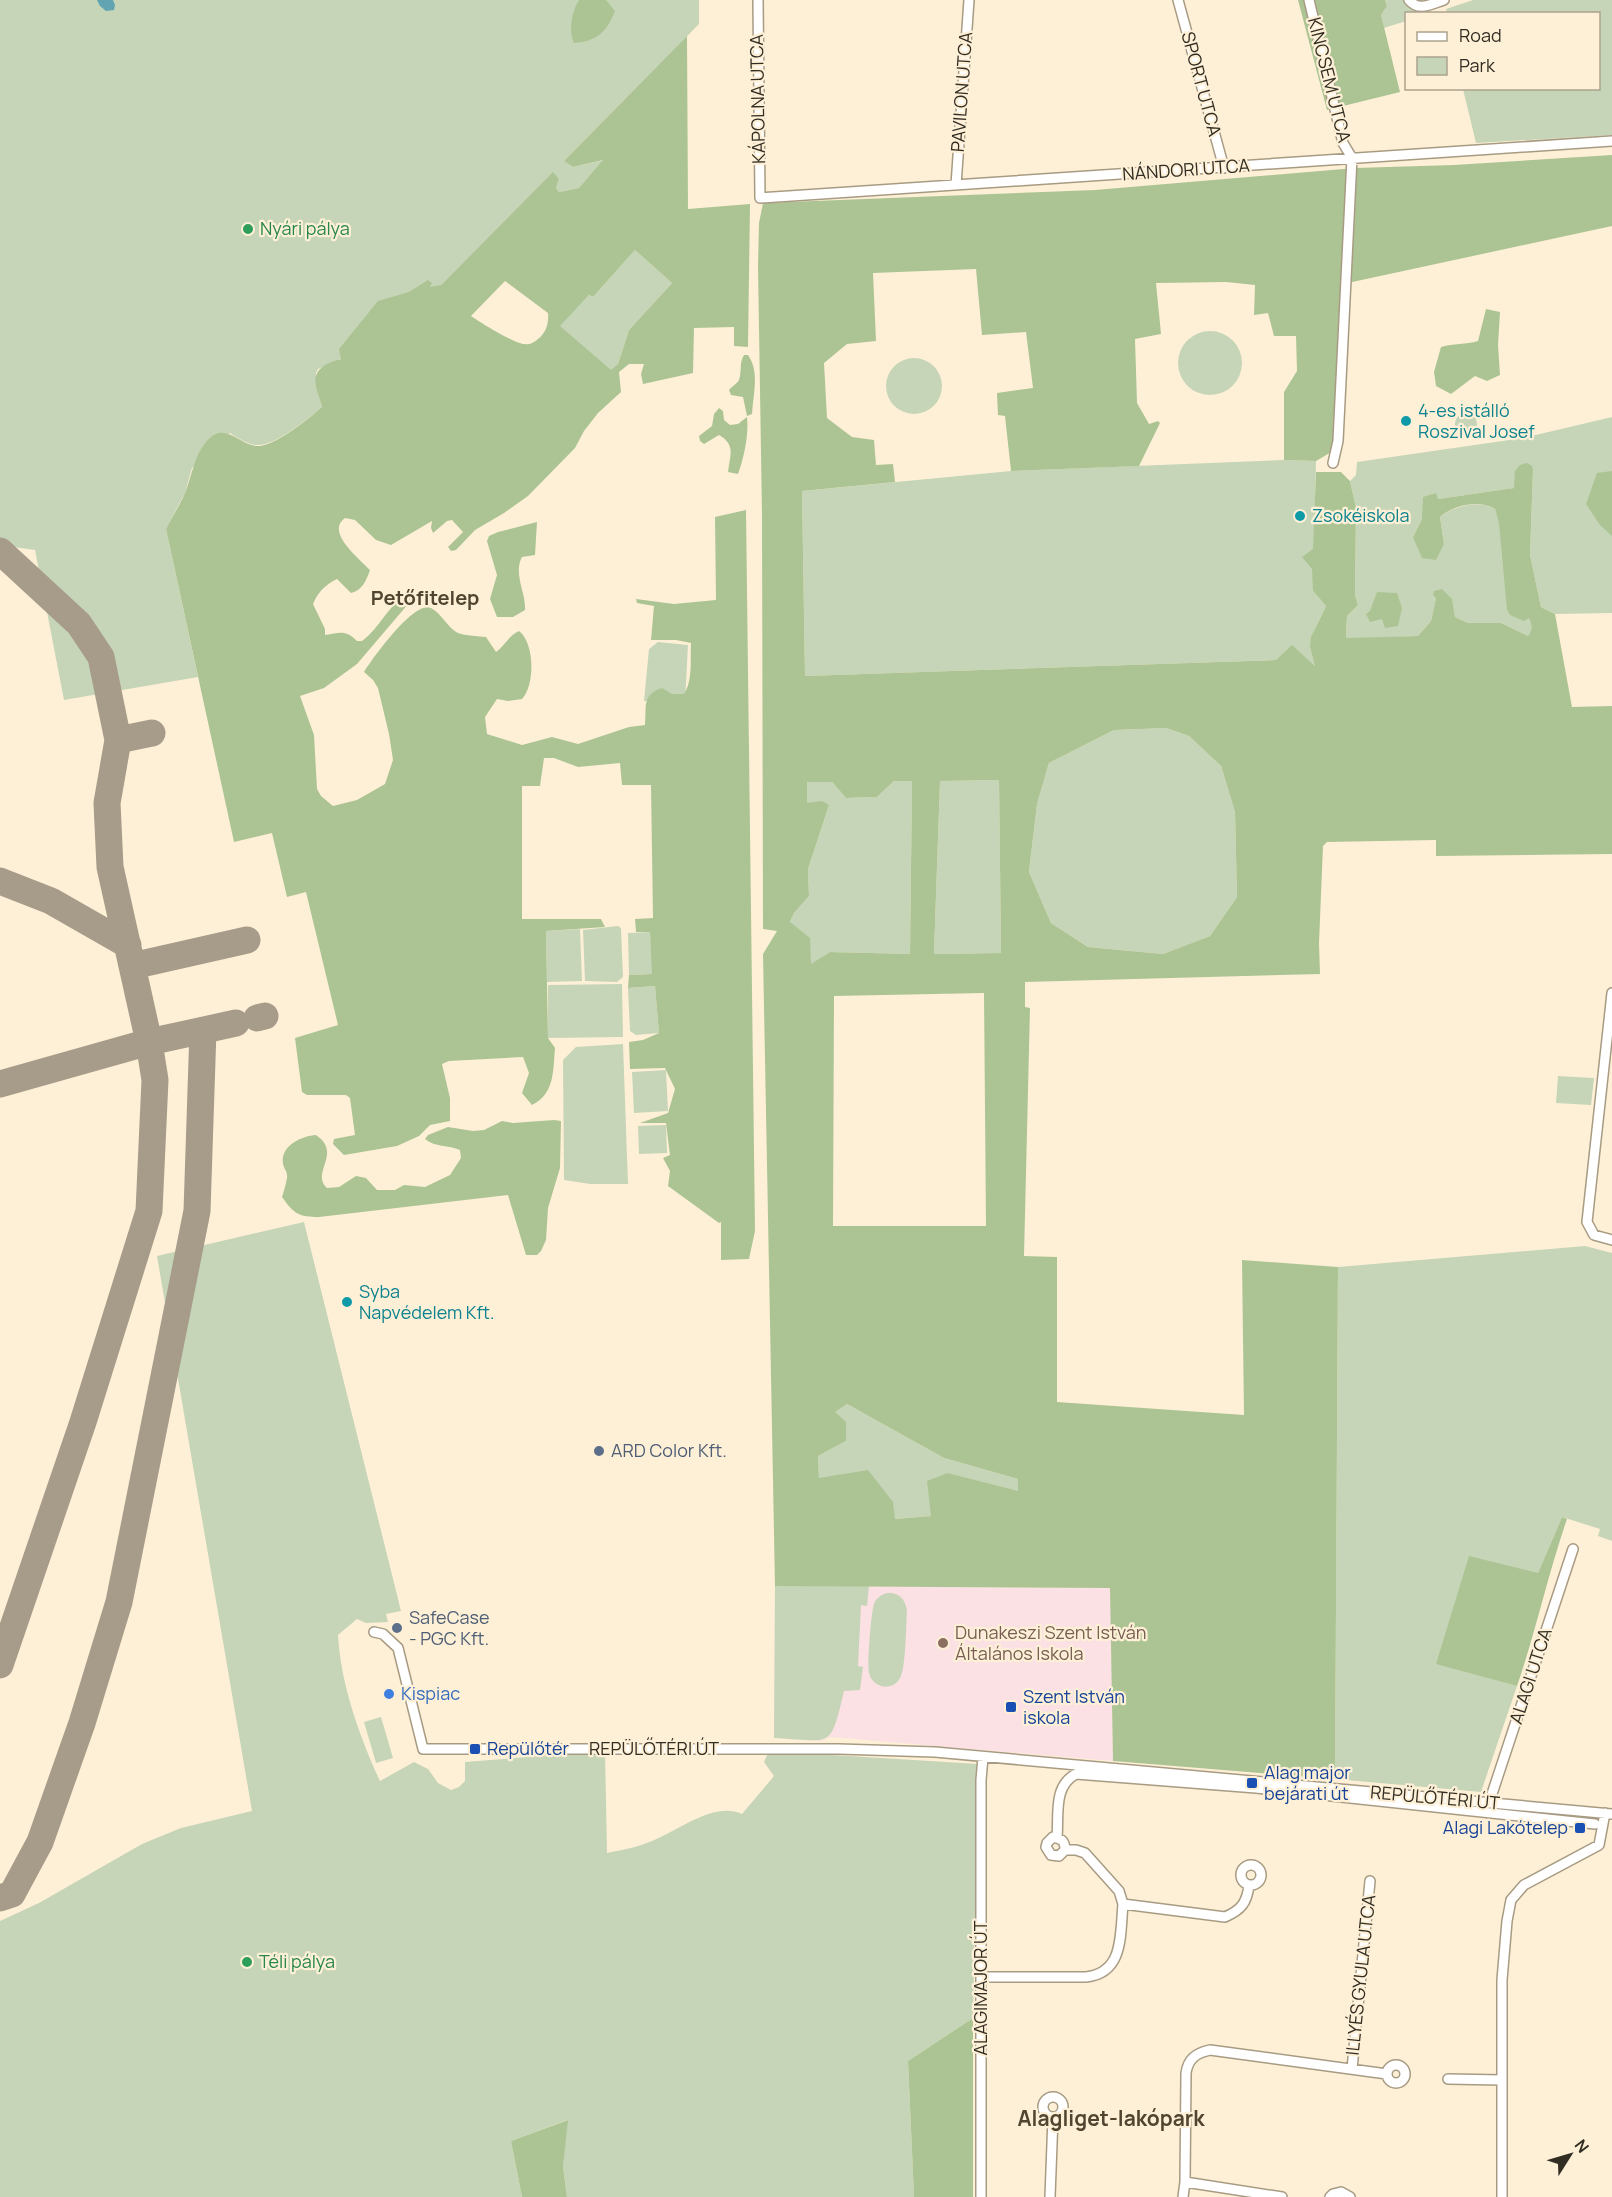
<svg xmlns="http://www.w3.org/2000/svg" width="1612" height="2197" viewBox="0 0 1612 2197" font-family="Manrope,sans-serif">
  <rect width="100%" height="100%" fill="#fef0d6"/>
  <path fill="#fbe0e4" d="M775 1586 1111 1588 1113 1761 830 1737 822 1741 774 1738Z"/>
  <path fill="#c6d5b8" d="M0 0H699V24L564 161 573 167 604 160 579 188 559 192 556 188 559 179 553 173 441 285 341 360 318 369 316 373V384L322 407C309 418 274 447 256 445 247 444 238 438 230 433L192 468 185 493 166 529 198 677 64 700 35 550 0 545Z
    M1385 0H1426L1430 13 1406 14V21L1384 28 1381 15 1387 6Z
    M1473 0H1612V135L1476 143 1463 89 1598 88V14L1447 13 1446 9Z
    M635 250 672 283 629 330 618 364 611 371 559 326 589 295 593 297Z
    M1178 363a32 32 0 1 1 64 0a32 32 0 1 1-64 0Z
    M886 386a28 28 0 1 1 56 0a28 28 0 1 1-56 0Z
    M1455 424a11 11 0 1 1 22 0a11 11 0 1 1-22 0Z
    M1612 417V613L1555 614 1541 607 1530 555 1533 470 1515 488 1438 499 1422 519 1413 537 1444 544 1440 517C1454 506 1479 499 1495 509L1532 624 1531 633 1528 636 1501 623H1468L1455 617 1452 600 1447 595 1436 598 1431 621 1418 636 1346 639 1347 616 1358 605 1355 595 1356 508 1350 481 1356 475 1357 462 1523 438Z
    M1284 460 1316 461 1313 591 1326 606C1313 633 1308 636 1316 667L1292 646 1276 660 805 676 802 491 1011 471Z
    M658 642 688 645 685 702 644 701 649 649Z
    M1166 728 1189 736 1221 766 1235 812 1237 897 1210 936 1163 954 1088 947 1051 923 1029 872 1037 804 1049 763 1114 730Z
    M999 780 1001 953 934 954 940 781Z
    M894 781H912L910 954 830 952 811 965 790 922 794 913 809 896 808 869 829 805 807 803V782H832L846 798 877 797Z
    M618 926 621 928 623 977 617 982 585 981 583 930Z
    M580 929 582 981 547 982 546 931Z
    M650 932 653 974 629 975 628 933Z
    M622 984 623 1037 548 1038V985Z
    M655 986 659 1033 636 1035 630 1031 628 988Z
    M623 1044 628 1184H590L564 1180 563 1060 576 1047Z
    M666 1070 668 1111 634 1113 632 1072Z
    M1558 1076 1594 1078 1591 1105 1556 1103Z
    M666 1125 667 1153 639 1154 638 1126Z
    M304 1222 401 1611 386 1614 388 1622 366 1623 357 1619 338 1635C341 1685 359 1735 380 1781L414 1762 428 1769 438 1783 451 1790 459 1787 465 1781V1762L605 1751 607 1853C622 1850 638 1847 652 1841 678 1831 714 1801 742 1814L774 1776 764 1762 769 1751 978 1764 973 2018 908 2061 914 2197H567L563 2167 567 2120 511 2141 522 2197H0V1921L39 1903 142 1844 181 1828 252 1811 157 1256Z
    M1585 1246 1612 1253V1541L1598 1536 1600 1529 1562 1517 1538 1573 1436 1663 1517 1686 1481 1792 1335 1779 1338 1267Z
    M847 1404 944 1458 1018 1479V1492L948 1473 931 1516 895 1519 819 1478 818 1456 846 1441 834 1412Z
    M775 1586H869L867 1606 861 1605 858 1666 863 1667 860 1690 844 1691C830 1750 833 1741 774 1738Z
    M887 1593C898 1592 905 1598 907 1610 906 1624 906 1668 900 1678 893 1692 872 1688 869 1673 867 1664 871 1613 874 1604 876 1598 881 1595 887 1593Z
    M381 1717 393 1758 376 1763 364 1722Z"/>
  <path fill="#acc494" fill-rule="evenodd" d="M579 0H606L615 11C606 33 597 41 574 43 568 31 572 11 579 0Z
    M1298 0H1385L1387 6 1381 15 1400 92 1327 110Z
    M687 36 688 209 750 204 748 347 734 346V327L694 328 693 373 643 384 641 374 644 364H629L619 372 621 392 598 413 584 431 575 448 528 496 504 513 475 530 456 550 451 551 448 547 463 532 452 520 447 521 433 533 431 528 432 521 391 545 376 540 355 520 345 518C325 532 359 558 370 570 367 579 362 591 351 593L337 579C325 585 318 592 313 604L325 629V635C340 633 345 629 357 641H362C380 628 387 606 407 595L410 598 409 603 357 664 324 688 300 696 314 735 317 789 321 796 333 806 357 800 385 784 393 760 389 734 378 688 373 680 364 672C373 658 414 600 431 608 441 613 448 628 458 633 466 636 478 636 486 637L496 652C505 646 509 635 519 631 535 643 535 685 522 699L508 701 497 699 485 717 487 734 522 745 552 737 578 744 629 727 645 725C647 707 641 695 662 688L672 694H684C693 680 690 660 691 643L676 640H651L654 606 637 603 636 599 674 604 716 600 715 517 746 510 755 1231 749 1259 721 1260V1222L719 1223 668 1186 670 1171 663 1158 670 1155 666 1123H640L668 1113 675 1089 665 1068 630 1069 629 1042 643 1040 659 1033 655 986 628 988 629 975 652 974 650 932H636L635 919 653 918 651 785H622L620 763 578 767 554 758H544L540 786H522V919H601L605 927 546 931 548 1038 555 1048C553 1070 555 1094 532 1105L522 1093 529 1073 523 1057 449 1061 442 1064 450 1098V1121L430 1125 419 1136 397 1146 344 1155 333 1144 334 1139 355 1135 350 1098 346 1095H307L302 1092 295 1038 338 1025 306 892 287 897 272 833 234 842 166 529C172 517 180 505 185 493 192 476 194 456 206 442 225 418 241 448 260 446 279 443 307 420 322 407 318 390 307 375 327 364 332 362 335 360 341 360L339 349 378 301 409 292 428 280 432 283 430 287 441 285 553 172 559 179 556 188 559 192 579 188 603 160 573 167 564 161ZM635 250 672 283 629 330 618 364 611 370 560 326 589 295 593 297ZM505 281 548 313C549 323 546 333 538 339 534 342 531 345 525 344 515 344 481 323 471 316Z
    M1612 155V226L1343 284 1337 437 1333 451 1316 461 1284 460V392L1297 371 1296 336H1274L1268 313 1254 315 1255 285 1226 282 1156 283 1161 334 1135 339 1137 403 1149 424 1158 421 1160 423 1139 466 1011 471 1005 416 998 415 997 393 1033 388 1026 332 982 335 976 269 873 273 876 341 847 344 824 363 827 418 852 437 874 440 876 465 893 464 895 482 802 491 805 676 1276 660 1292 645 1315 666 1310 646 1311 637 1326 606 1313 591 1312 569 1302 557 1313 549 1316 472H1341L1350 481 1356 508 1355 595 1358 605 1347 616 1346 638 1418 636 1431 621 1436 598 1433 595 1434 591 1442 589 1452 599 1455 617 1468 623H1501L1528 636C1533 630 1532 624 1529 618L1524 621 1510 615 1507 610 1499 523 1495 509C1479 499 1454 505 1440 517L1444 544 1436 560 1422 558 1413 537 1422 519 1423 497 1436 493 1438 499 1514 488 1515 471 1520 465 1527 463 1532 466 1533 470 1530 555 1541 607 1555 614 1572 707 1612 706V854L1436 856V840L1327 842 1323 846 1319 943 1320 974 1025 982V1007L1030 1008 1024 1256 1057 1257V1402L1244 1415 1242 1260 1338 1267 1335 1779 1113 1761 1110 1588 775 1586 763 954 777 931 763 929 762 514 758 266 759 223 763 203 1095 190 1355 168 1454 165ZM1166 728 1189 736 1221 766 1235 812 1237 897 1210 936 1163 954 1088 947 1051 923 1029 872 1037 804 1049 763 1114 730ZM999 780 1001 953 934 954 940 781ZM894 781H912L910 954 830 952 811 964 810 938 790 922 794 913 809 896 808 869 829 805 822 801 807 803V782H832L846 798 877 797ZM984 993 986 1226H833L834 996ZM847 1404 944 1458 1018 1479V1491L948 1473 927 1481 931 1516 895 1519 893 1502 868 1470 819 1478 818 1456 846 1441V1422L835 1412Z
    M1486 309 1500 312 1498 345 1500 375 1487 381 1475 376 1451 394 1436 386 1434 372 1441 347C1454 343 1465 345 1478 341Z
    M744 355H748C760 372 753 394 752 414L747 416 743 397 731 395 729 390C732 386 736 385 739 380 742 371 739 363 744 355Z
    M719 408 723 411 724 420 730 425 738 424 747 417C749 434 744 458 738 474L728 472C730 455 736 445 719 435L704 444 700 441 699 436 712 426 714 414Z
    M1612 471V536L1600 525 1586 504 1597 473Z
    M537 522 535 555 522 557C513 574 526 592 525 610L513 617H497L490 599 497 575 487 541 489 536 498 532Z
    M1377 592 1397 593 1402 608 1398 626 1385 628 1382 619 1370 622 1366 614 1370 611Z
    M554 1120 561 1121 560 1168 548 1208 546 1240 541 1251 537 1255H526L508 1195 319 1217C299 1217 294 1214 282 1197 284 1191 286 1184 287 1178 288 1172 284 1169 283 1164 280 1146 301 1136 316 1135 343 1153 310 1173 327 1188L339 1187 356 1176 366 1178 377 1190H395L404 1185 425 1187 450 1175 461 1158 460 1150C449 1145 434 1147 425 1139L428 1135 448 1127 473 1131 484 1130 502 1121 513 1123Z
    M1562 1517 1567 1519C1548 1574 1536 1631 1517 1686L1436 1664 1469 1556 1538 1573Z
    M973 2018V2197H914L908 2061Z
    M568 2120 563 2167 567 2197H522L511 2141Z"/>
  <path fill="#62a4b1" d="M97 0H113L115 5 114 10 106 11 100 6Z"/>
  <g fill="none" stroke-linecap="round" stroke-linejoin="round">
    <path stroke="#a69c89" stroke-width="27" d="M0 551 79 624 101 657 118 740 107 803 110 867 149 1042 155 1080 149 1211 83 1422 0 1665
      M118 740 152 733
      M0 881 51 901 128 945
      M132 966 247 940
      M257 1018 265 1016
      M0 1084 149 1042 236 1023
      M0 1898 12 1894 40 1842 82 1723 119 1602 197 1211 203 1030"/>
    <defs>
      <path id="street" d="M758 0 760 198 1612 141
        M1178 0 1224 168
        M1309 0 1343 143 1352 158 1338 441 1333 463
        M1409 0C1419 12 1431 4 1444 0
        M956 185 969 0
        M1612 993 1587 1222 1594 1235 1612 1240
        M374 1632 383 1634 398 1648 423 1749H839L935 1752 1612 1814
        M1489 1803 1573 1549
        M1057 1838C1059 1814 1053 1786 1076 1774L1256 1788 1595 1824
        M1241 1875a10 10 0 1 1 20 0a10 10 0 1 1-20 0Z
        M1123 1904 1225 1917C1241 1910 1247 1903 1249 1885
        M981 1977H1086C1124 1973 1120 1935 1123 1904L1119 1891 1085 1853 1076 1850H1065L1059 1856 1051 1855 1046 1847 1047 1843 1053 1837C1062 1839 1065 1841 1065 1850
        M1387 2074a9 9 0 1 1 18 0a9 9 0 1 1-18 0Z
        M1352 2069 1370 1881
        M1448 2079 1502 2080
        M1043 2107a10 10 0 1 1 20 0a10 10 0 1 1-20 0Z
        M1185 2182 1282 2197
        M981 2197V1780L983 1757
        M1050 2197 1053 2117
        M1183 2197 1185 2182 1186 2073C1188 2059 1196 2053 1210 2050L1387 2074
        M1330 2197 1333 2194 1341 2192 1350 2197
        M1502 2197V1980L1507 1921 1511 1900 1524 1885 1599 1845 1605 1813"/>
    </defs>
    <use href="#street" stroke="#a89b83" stroke-width="12"/>
    <use href="#street" stroke="#fff" stroke-width="9"/>
  </g>
  <g fill="#2e9e5b" stroke="#fef0d6" stroke-width="2">
    <circle cx="248" cy="229" r="6"/>
    <circle cx="247" cy="1962" r="6"/>
  </g>
  <g fill="#0f9aa8" stroke="#fef0d6" stroke-width="2">
    <circle cx="1406" cy="421" r="6"/>
    <circle cx="1300" cy="516" r="6"/>
    <circle cx="347" cy="1302" r="6"/>
  </g>
  <g fill="#5c6f8a" stroke="#fef0d6" stroke-width="2">
    <circle cx="599" cy="1451" r="6"/>
    <circle cx="397" cy="1628" r="6"/>
  </g>
  <circle fill="#8d6e63" stroke="#fef0d6" stroke-width="2" cx="943" cy="1643" r="6"/>
  <circle fill="#3f7fe0" stroke="#fef0d6" stroke-width="2" cx="389" cy="1694" r="6"/>
  <g fill="#1a4fb4" stroke="#fef0d6" stroke-width="2">
    <rect x="1005" y="1701" width="12" height="12" rx="3"/>
    <rect x="469" y="1743" width="12" height="12" rx="3"/>
    <rect x="1246" y="1777" width="12" height="12" rx="3"/>
    <rect x="1574" y="1822" width="12" height="12" rx="3"/>
  </g>
  <g text-anchor="middle" stroke-width="4.5" stroke-linejoin="round" paint-order="stroke">
    <g font-size="18" fill="#322d23" stroke="#fef0d6">
      <text transform="translate(1329 80) rotate(76)" y="6">KINCSEM UTCA</text>
      <text transform="translate(1201 84) rotate(75)" y="6">SPORT UTCA</text>
      <text transform="translate(962 92) rotate(-86)" y="6">PAVILON UTCA</text>
      <text transform="translate(758 99) rotate(-91)" y="6">KÁPOLNA UTCA</text>
      <text transform="translate(1186 170) rotate(-4)" y="6">NÁNDORI UTCA</text>
      <text transform="translate(1531 1676) rotate(-72)" y="6">ALAGI UTCA</text>
      <text x="654" y="1755">REPÜLŐTÉRI ÚT</text>
      <text transform="translate(1435 1798) rotate(5)" y="6">REPÜLŐTÉRI ÚT</text>
      <text transform="translate(1361 1975) rotate(-84)" y="6">ILLYÉS GYULA UTCA</text>
      <text transform="translate(981 1988) rotate(-90)" y="6">ALAGIMAJOR ÚT</text>
    </g>
    <g font-size="18" fill="#27864d" stroke="#fef0d6" text-anchor="start">
      <text x="260" y="235">Nyári pálya</text>
      <text x="259" y="1968">Téli pálya</text>
    </g>
    <g font-size="18" fill="#0d838f" stroke="#fef0d6" text-anchor="start">
      <text x="1418" y="417">4-es istálló<tspan x="1418" dy="21">Roszival Josef</tspan></text>
      <text x="1312" y="522">Zsokéiskola</text>
      <text x="359" y="1298">Syba<tspan x="359" dy="21">Napvédelem Kft.</tspan></text>
    </g>
    <g font-size="18" fill="#4e5e75" stroke="#fef0d6" text-anchor="start">
      <text x="611" y="1457">ARD Color Kft.</text>
      <text x="409" y="1624">SafeCase<tspan x="409" dy="21">- PGC Kft.</tspan></text>
    </g>
    <g font-size="18" fill="#785e54" stroke="#fef0d6" text-anchor="start">
      <text x="955" y="1639">Dunakeszi Szent István<tspan x="955" dy="21">Általános Iskola</tspan></text>
    </g>
    <g font-size="18" fill="#366cbe" stroke="#fef0d6" text-anchor="start">
      <text x="401" y="1700">Kispiac</text>
    </g>
    <g font-size="18" fill="#164399" stroke="#fef0d6" text-anchor="start">
      <text x="1023" y="1703">Szent István<tspan x="1023" dy="21">iskola</tspan></text>
      <text x="487" y="1755">Repülőtér</text>
      <text x="1264" y="1779">Alag major<tspan x="1264" dy="21">bejárati út</tspan></text>
      <text x="1568" y="1834" text-anchor="end">Alagi Lakótelep</text>
    </g>
    <g font-size="20" font-weight="bold" fill="#504530" stroke="#fef0d6">
      <text x="425" y="605">Petőfitelep</text>
    </g>
    <g font-size="21" font-weight="bold" fill="#504530" stroke="#fef0d6">
      <text x="1111" y="2126">Alagliget-lakópark</text>
    </g>
  </g>
  <rect x="1405" y="12" width="195" height="78" fill="#fef0d6" stroke="#aca28e" stroke-width="1.5"/>
  <rect x="1417" y="32" width="30" height="9" fill="#ffffff" stroke="#aca28e" stroke-width="1.5"/>
  <text x="1459" y="42" font-size="18" fill="#322d23">Road</text>
  <rect x="1417" y="57" width="30" height="18" fill="#c6d5b8" stroke="#aca28e" stroke-width="1.5"/>
  <text x="1459" y="72" font-size="18" fill="#322d23">Park</text>
  <g transform="translate(1570 2155) rotate(53)" stroke="#fef0d6" stroke-width="4.5" paint-order="stroke">
  <path d="M0-4.5L10 22L0 15L-10 22Z" fill="#322d23"/>
  <text y="-9" font-size="16" font-weight="bold" text-anchor="middle" fill="#322d23">N</text>
  </g>
</svg>
